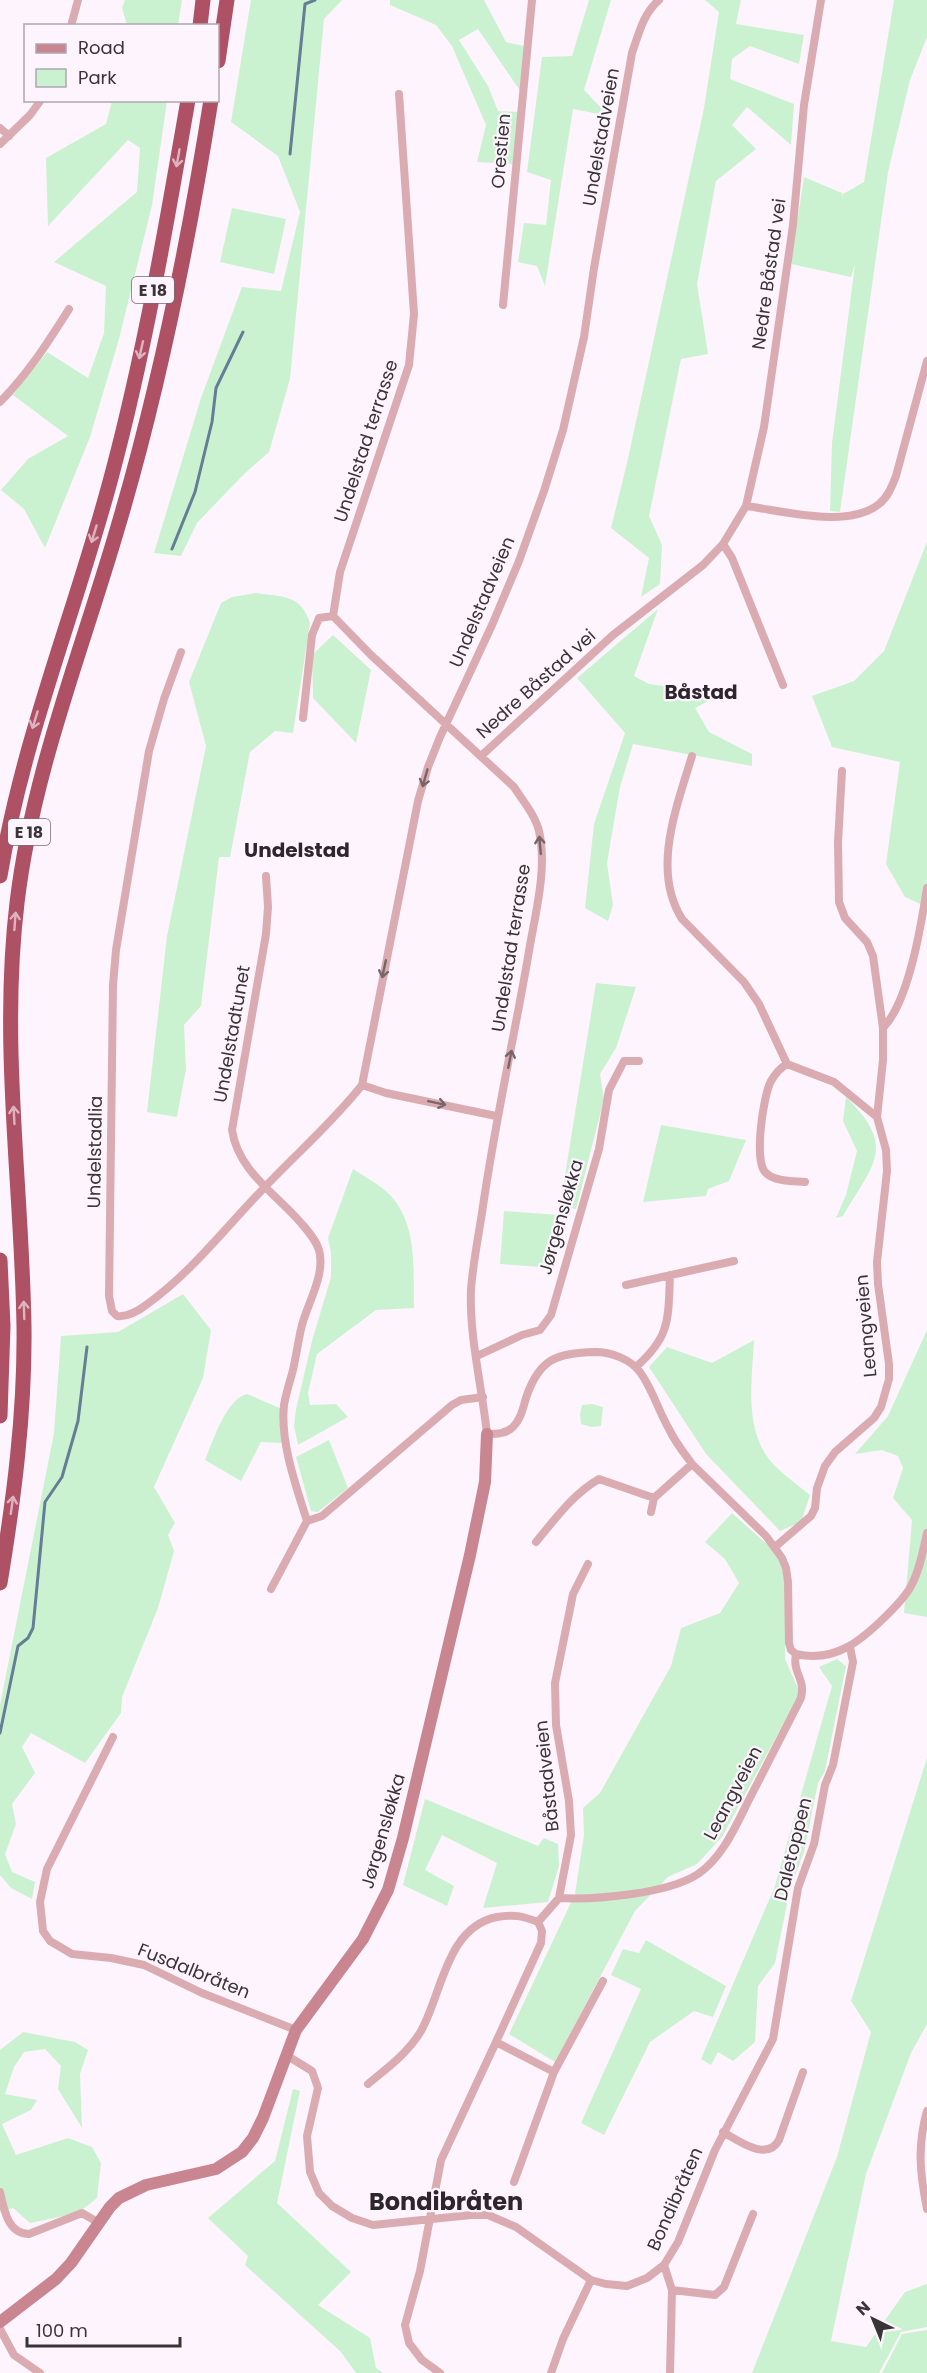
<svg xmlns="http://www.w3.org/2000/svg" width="927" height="2373" viewBox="0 0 927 2373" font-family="Poppins,sans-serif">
  <rect width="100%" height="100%" fill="#fef4fd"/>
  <path fill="#cbf2d0" d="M125 0H182L178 25H127L122 8Z
    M251 0H342L324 19 290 379 269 452 245 473 197 523 181 556 154 553 201 398 242 287 281 291 300 212 278 156 231 122Z
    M390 0H484L506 42 524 46 521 92 478 29 459 40 488 86 498 111 519 112 514 164 477 162 486 125 452 46 436 25 390 5Z
    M589 0H611L584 90 609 116 573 109 545 286 537 266 518 262 524 223 546 225 551 180 527 172 542 57 572 56Z
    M705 0H741L736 24 804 35 799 64 750 46 732 59 730 79 794 104 791 145 747 107 732 125 756 149 716 181 697 284 708 354 681 359 649 516 662 545 660 584 641 597 649 558 611 528 627 463 704 108 719 12Z
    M894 0H927V37L910 80 888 172 840 512 830 511 832 443 855 264 851 277 791 264 804 177 842 193 843 198V194L864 182Z
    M112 101H167L152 205 119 339 90 437 45 548 24 509 1 490 28 459 68 436 13 395 47 352 88 378 104 333 106 286 54 262 137 192 140 148 128 140 48 226 46 158 106 124Z
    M232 208 286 219 274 274 220 262Z
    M927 542V907L905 897 886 864 900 762 832 747 812 696 854 681 884 651Z
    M256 593C282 597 301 594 310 623L293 733 275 731 250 752 230 857H219L201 1006 184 1025 186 1069 177 1117 147 1112 167 936 206 746 189 682 221 603 232 597Z
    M658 609 634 676 649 684 722 694 695 708 709 732 752 754V766L633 744 620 787 607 863 613 905 608 921 585 908 594 824 625 733 577 678Z
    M333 635 371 670 356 743 313 698 312 655Z
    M596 983 636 987 616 1048 600 1074 604 1099 576 1209 560 1206Z
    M846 1097C897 1147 874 1163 843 1216L836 1218 846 1195 857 1151 843 1121Z
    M661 1125 746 1140 729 1181 708 1189 706 1196 643 1202Z
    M353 1169C365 1177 381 1185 391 1196 418 1226 413 1270 414 1308L376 1310 317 1354 308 1393 310 1405 336 1404 348 1417 298 1445 294 1426 296 1409 312 1341 331 1277V1253L328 1238Z
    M504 1211 558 1215 553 1268 500 1264Z
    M183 1294 211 1330 203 1378 154 1487 175 1523 168 1535 174 1551 158 1608 122 1697 121 1713 85 1763 31 1733 22 1747 35 1773 12 1804 16 1824 5 1854 12 1872 35 1882 32 1899 11 1888 0 1875V1705L54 1433 61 1336 118 1332Z
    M927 1330V1617L904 1613 912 1520 893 1498 903 1468 898 1456 882 1450 855 1454 888 1416Z
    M754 1340C752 1382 743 1432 774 1465 785 1476 798 1485 810 1495L801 1522 780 1531 706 1454 649 1367 667 1347 712 1363Z
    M247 1394 282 1409V1443L261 1442 241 1481 205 1460C213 1441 226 1399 247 1394Z
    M592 1404 603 1407 601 1426 591 1427 581 1424 580 1414 582 1405Z
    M329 1440 348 1488 318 1512 311 1511 296 1457Z
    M732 1513 778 1554 785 1579V1659L800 1693 722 1837 697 1864 668 1877 635 1911 555 2062 509 2034 575 1894 584 1835 583 1808 600 1793 671 1666 681 1628 720 1613 739 1583 725 1559 705 1542Z
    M837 1659 846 1666 825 1771 818 1783 804 1852 790 1889 775 1963 758 1986 755 2042 733 2061 718 2052 711 2065 701 2059 775 1886 832 1686 819 1667Z
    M927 1758V2024L911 2053 866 2174 831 2341 866 2347 905 2292 927 2284V2327L901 2332 879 2373H752L837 2157 871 2032 851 2001Z
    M425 1799 538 1846 544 1838 558 1844 559 1866 548 1902 483 1908 497 1863 442 1835 425 1870 454 1886 447 1906 403 1885Z
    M646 1940 726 1986 713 2017 694 2011 650 2042 604 2135 581 2123 641 1989 611 1975 623 1949 639 1953Z
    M23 2032 75 2042 88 2050 80 2074 82 2128 58 2089 61 2066 45 2049 24 2052 14 2067 5 2094 37 2100 31 2110 2 2124 16 2155 68 2138 92 2147 101 2163 97 2198 78 2213 30 2223 13 2208 0 2212V2050Z
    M293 2089 300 2091 277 2203 351 2272 318 2305 370 2338 376 2368 383 2373H356L341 2352 245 2265 248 2256 208 2218 275 2161Z
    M927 2330V2373H882L902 2334Z"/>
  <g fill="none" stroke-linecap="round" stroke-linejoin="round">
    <path stroke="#657e95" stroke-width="3" d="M290 154 305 4 315 0
      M172 549 195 492 212 422 216 388 243 332
      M0 1733 18 1646 28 1638 33 1628 45 1502 62 1477 78 1421 87 1347"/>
    <path stroke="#daacb2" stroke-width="8" d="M71 26 78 0
      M0 128 9 136
      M0 144 30 115 41 100
      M503 305 532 0
      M0 402C28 374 48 342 69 309
      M746 506C784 511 848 529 879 504 888 497 892 486 896 476L927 361
      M723 544 732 558 783 685
      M333 616 371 655 514 787C523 801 535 815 539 831 548 871 534 918 528 957 513 1043 494 1127 482 1213 478 1238 473 1264 471 1289 469 1336 482 1387 487 1434 496 1434 506 1434 513 1427 521 1419 523 1408 526 1398 539 1359 556 1353 595 1352 611 1352 630 1359 640 1372 653 1390 658 1410 669 1429 675 1442 684 1453 692 1464L766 1536 782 1558 786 1568 788 1582 789 1643 791 1650 796 1654C792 1674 806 1678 801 1698 785 1729 769 1761 753 1792 738 1820 725 1856 698 1874 668 1894 594 1900 559 1898
      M333 616 340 572 409 365 414 314 399 94
      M181 652 164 699 149 751 116 950 113 985 109 1296 112 1311 117 1316C127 1317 137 1312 146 1305 191 1273 225 1228 264 1188 296 1154 333 1122 362 1085
      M303 718 312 635 319 618 333 616
      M481 756 613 635 703 565 723 544 746 506 764 427 793 225 804 105 821 0
      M692 756C677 806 651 870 682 919L744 982 759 1004 787 1064 834 1082 877 1117
      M266 876 268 907 266 934 232 1130C238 1171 276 1194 301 1223 308 1231 316 1240 319 1250 326 1276 306 1305 301 1329 298 1343 296 1356 293 1370 290 1381 286 1393 284 1405 280 1442 296 1486 307 1521L271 1589
      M883 1028C909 1001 921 926 927 888
      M787 1064C780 1068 775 1074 771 1081 763 1096 754 1160 765 1172 774 1182 793 1181 805 1182
      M496 1116 386 1093 362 1085 418 801 428 767 440 737 492 625 519 561 544 491 563 430 584 337 594 268 632 53C639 33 643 14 659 0
      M626 1285 734 1261
      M477 1356 522 1335 540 1330 551 1315 599 1149 609 1090 624 1061H639
      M636 1367C671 1336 668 1319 670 1275
      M651 1512 654 1498
      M307 1521 322 1516 452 1405 461 1400 483 1397
      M536 1542C555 1519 573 1494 599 1479L654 1498 692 1464
      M775 1547 811 1516 815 1508 817 1488 825 1466 835 1452 874 1418 881 1407 889 1379V1364L878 1284 877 1262 887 1171 886 1150 877 1117 883 1060V1028L873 956 867 942 845 918 839 902 838 842 842 771
      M588 1564 573 1594 555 1683 556 1725 569 1801 571 1835 559 1898 538 1922 542 1931 541 1943 496 2042 554 2072 603 1981
      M796 1654C836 1663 862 1640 888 1614 896 1606 906 1596 911 1586 920 1570 923 1550 927 1533
      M113 1737 47 1869 40 1902 43 1931 50 1941 72 1954 111 1958 144 1965 202 1993 296 2030
      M286 2055 312 2071 318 2088 307 2136 310 2172 319 2193 332 2206 352 2218 373 2225 471 2215H488L516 2227 591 2280 606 2284 627 2286 647 2278 664 2265 678 2242 715 2150 773 2039 798 1888 814 1844 825 1785 833 1765 853 1662 850 1647
      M368 2084C387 2068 408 2053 421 2031 442 1994 446 1927 497 1917 513 1914 523 1916 538 1922
      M927 2111C917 2146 920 2174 927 2209
      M723 2132C739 2141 767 2162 779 2140L803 2072
      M514 2182 554 2072
      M0 2192C4 2210 8 2234 29 2234L82 2213 99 2223
      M664 2265 672 2290 670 2373
      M672 2290 715 2295 724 2287 753 2214
      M0 2329 14 2355 40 2373
      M440 2373 422 2360 409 2343 405 2325 420 2271 441 2160 496 2042
      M551 2373 563 2339 591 2280"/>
    <path stroke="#c98690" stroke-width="12" d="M0 2322 56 2279 71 2263 110 2207 119 2198 146 2185 216 2169 242 2152 253 2138 263 2118 296 2030 363 1939 388 1890 403 1838 470 1555 485 1482 487 1434"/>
    <path stroke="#ae5164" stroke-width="15" d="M200 26 203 0
      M218 61 227 0
      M0 876C23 737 75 613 111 478 144 355 166 227 188 100
      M0 1260 3 1326 0 1416
      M0 1583C14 1498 25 1413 24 1327 22 1186 0 1044 17 903 32 775 81 653 117 530 159 389 188 245 211 100"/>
  </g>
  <defs><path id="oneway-shaft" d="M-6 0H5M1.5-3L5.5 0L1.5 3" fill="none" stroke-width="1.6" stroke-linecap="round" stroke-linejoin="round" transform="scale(1.5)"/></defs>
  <g stroke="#deb3c0">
    <use href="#oneway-shaft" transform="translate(178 158) rotate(100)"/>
    <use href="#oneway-shaft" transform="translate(141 350) rotate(103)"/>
    <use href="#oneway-shaft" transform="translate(94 534) rotate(107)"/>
    <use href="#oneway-shaft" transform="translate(35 720) rotate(107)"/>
    <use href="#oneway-shaft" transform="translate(15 921) rotate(-86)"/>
    <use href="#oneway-shaft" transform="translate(14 1115) rotate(-93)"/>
    <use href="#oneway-shaft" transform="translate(24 1310) rotate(-92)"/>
    <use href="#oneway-shaft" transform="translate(12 1505) rotate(-82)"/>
  </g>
  <g stroke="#796468">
    <use href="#oneway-shaft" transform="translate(425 778) rotate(106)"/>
    <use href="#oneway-shaft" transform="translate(540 845) rotate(-95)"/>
    <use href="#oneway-shaft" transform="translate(384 969) rotate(102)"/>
    <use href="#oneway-shaft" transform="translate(510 1059) rotate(-79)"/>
    <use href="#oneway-shaft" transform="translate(437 1103) rotate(12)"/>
  </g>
  <g text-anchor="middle" stroke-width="4.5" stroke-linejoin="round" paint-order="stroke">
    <g fill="#fef4fd" stroke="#736e72" stroke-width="1.5">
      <rect x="132" y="277" width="42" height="26" rx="4.5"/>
      <rect x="8" y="819" width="42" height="26" rx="4.5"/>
    </g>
    <g font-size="16" font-weight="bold" fill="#383437">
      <text x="153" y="296">E 18</text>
      <text x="29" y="838">E 18</text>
    </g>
    <g font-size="18" fill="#383437" stroke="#fef4fd">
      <text transform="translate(601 137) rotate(-80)" y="6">Undelstadveien</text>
      <text transform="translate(501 151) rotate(-85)" y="6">Orestien</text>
      <text transform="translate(769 274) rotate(-82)" y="6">Nedre Båstad vei</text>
      <text transform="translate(366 441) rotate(-72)" y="6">Undelstad terrasse</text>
      <text transform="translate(482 602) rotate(-67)" y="6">Undelstadveien</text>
      <text transform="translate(536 684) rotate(-42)" y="6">Nedre Båstad vei</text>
      <text transform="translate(511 948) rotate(-81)" y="6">Undelstad terrasse</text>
      <text transform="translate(232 1034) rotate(-80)" y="6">Undelstadtunet</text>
      <text transform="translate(95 1152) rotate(-89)" y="6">Undelstadlia</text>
      <text transform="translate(561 1217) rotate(-74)" y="6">Jørgensløkka</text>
      <text transform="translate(866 1326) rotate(-95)" y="6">Leangveien</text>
      <text transform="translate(547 1776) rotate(-96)" y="6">Båstadveien</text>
      <text transform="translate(733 1793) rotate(-62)" y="6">Leangveien</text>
      <text transform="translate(383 1831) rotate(-74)" y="6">Jørgensløkka</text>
      <text transform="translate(793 1849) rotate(-76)" y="6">Daletoppen</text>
      <text transform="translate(194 1971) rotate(22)" y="6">Fusdalbråten</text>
      <text transform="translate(675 2199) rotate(-66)" y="6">Bondibråten</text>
    </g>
    <g font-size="20" font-weight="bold" fill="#2e262d" stroke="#fef4fd">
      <text x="701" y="699">Båstad</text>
      <text x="297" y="857">Undelstad</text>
    </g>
    <g font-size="24" font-weight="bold" fill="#2e262d" stroke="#fef4fd">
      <text x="446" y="2210">Bondibråten</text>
    </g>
  </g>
  <rect x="24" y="24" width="195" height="78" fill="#fef4fd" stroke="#afa7ae" stroke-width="1.5"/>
  <rect x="36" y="44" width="30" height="9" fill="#c98690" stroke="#afa7ae" stroke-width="1.5"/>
  <text x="78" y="54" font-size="18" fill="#383437">Road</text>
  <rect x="36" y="69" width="30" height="18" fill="#cbf2d0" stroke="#afa7ae" stroke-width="1.5"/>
  <text x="78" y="84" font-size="18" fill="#383437">Park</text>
  <g transform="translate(873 2319) rotate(317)" stroke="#fef4fd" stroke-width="4.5" paint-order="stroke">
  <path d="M0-4.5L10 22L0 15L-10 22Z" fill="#383437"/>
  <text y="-9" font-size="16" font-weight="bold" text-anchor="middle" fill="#383437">N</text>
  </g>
  <path d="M27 2337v9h153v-9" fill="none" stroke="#383437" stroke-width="3"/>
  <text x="36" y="2337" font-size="18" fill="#383437" stroke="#fef4fd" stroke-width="4.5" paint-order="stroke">100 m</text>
</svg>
